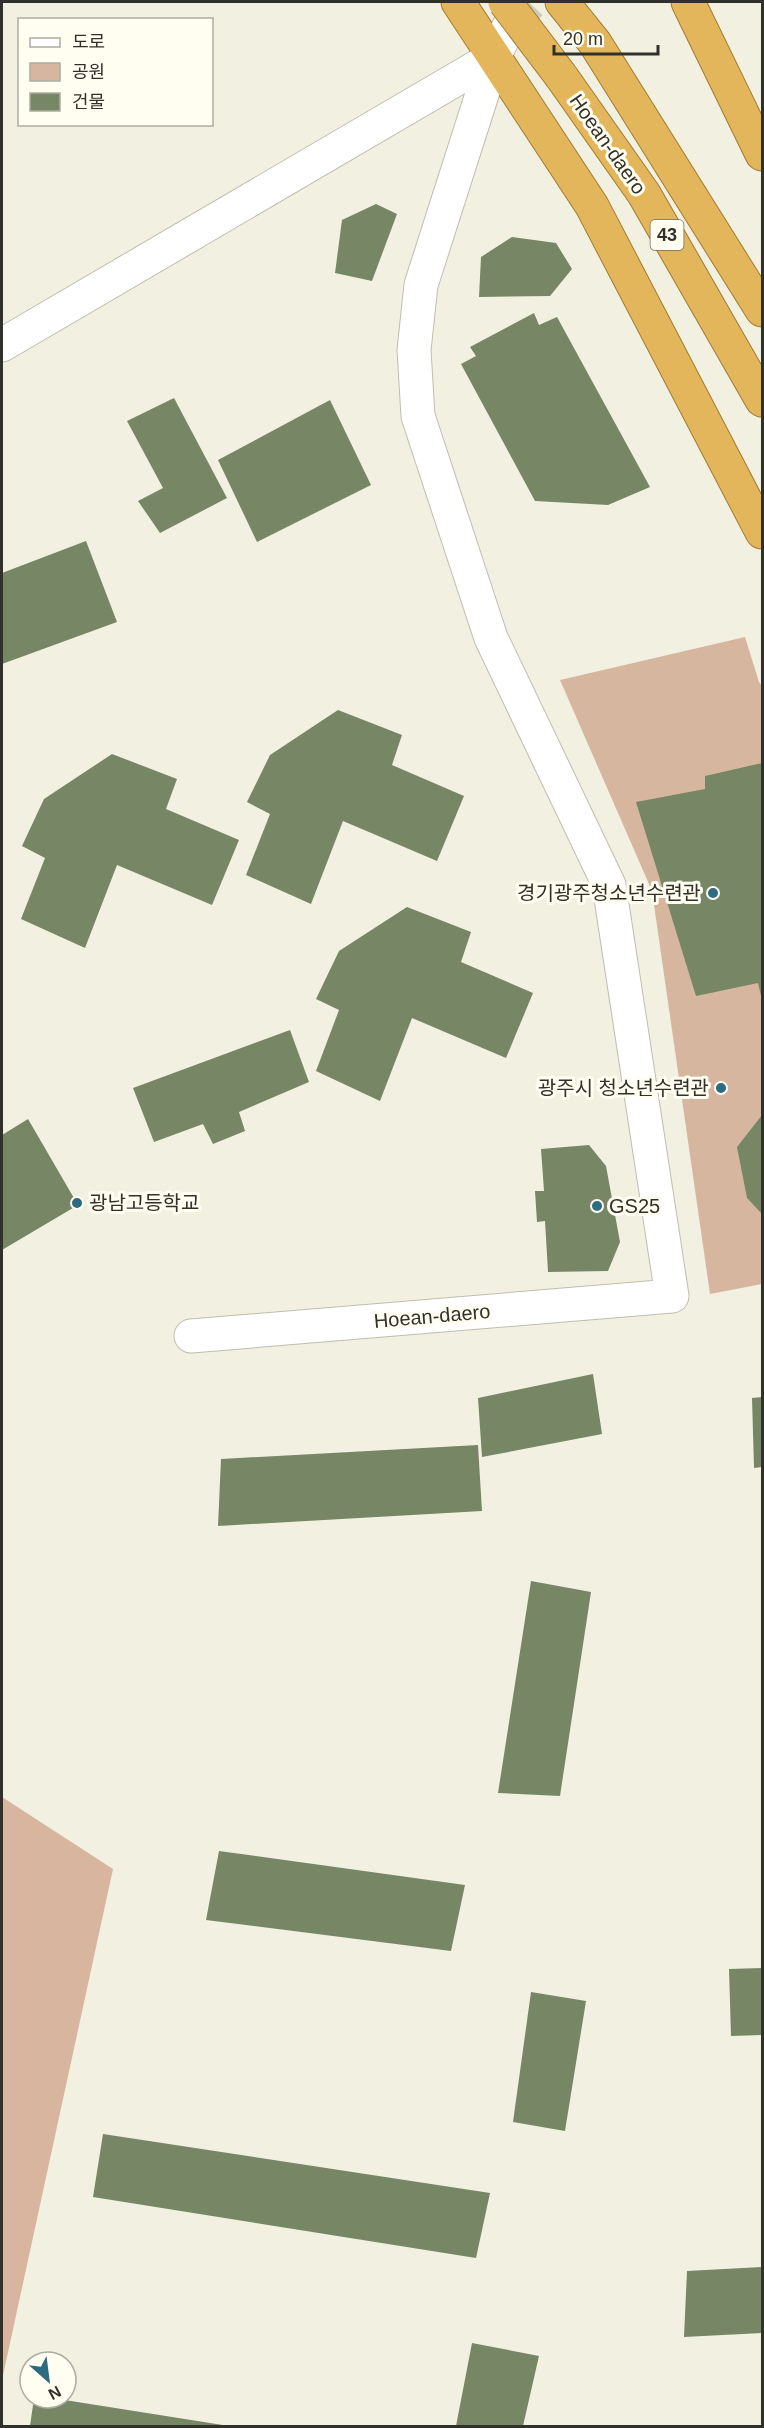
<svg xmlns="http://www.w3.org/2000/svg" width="764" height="2428" viewBox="0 0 764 2428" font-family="Helvetica,'Noto Sans KR',sans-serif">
  <rect width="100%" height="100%" fill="#f2f1e1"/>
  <path fill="#d7b6a0" d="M745 637 759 682 762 686V1284L710 1294 652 891 560 680Z"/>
  <path fill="#d8b59f" d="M2 1797 113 1869 2 2380Z"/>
  <path fill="#778665" d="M376 204 397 214 372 281 335 273 342 220Z
    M512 237 556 243 572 269 550 296 479 297 481 257Z
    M534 313 539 325 557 317 650 487 608 505 535 501 461 364 476 356 470 347Z
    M174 398 227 498 160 533 138 501 163 488 127 421Z
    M330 400 371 485 257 542 218 460Z
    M86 541 117 622 2 664V573Z
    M338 710 402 735 392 765 464 796 437 861 343 821 311 904 246 875 270 814 247 802 270 755Z
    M112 754 177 779 166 809 239 840 212 905 117 865 85 948 21 919 45 858 22 846 44 799Z
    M762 763V1000L758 983 696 996 636 802 705 789V776Z
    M407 907 471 932 461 962 533 993 506 1058 412 1018 380 1101 316 1071 339 1010 316 999 339 951Z
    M290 1030 309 1082 239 1112 245 1131 213 1144 203 1124 154 1142 133 1088Z
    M762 1115V1214L747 1198 737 1147Z
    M28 1119 78 1205 2 1250V1135Z
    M589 1145 606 1166 620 1242 608 1271 548 1272 545 1221 537 1222 535 1191H544L541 1149Z
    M593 1374 602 1434 482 1457 478 1398Z
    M762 1397V1467L754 1468 752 1398Z
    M478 1445 482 1511 218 1526 221 1459Z
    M531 1581 591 1592 560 1796 498 1793Z
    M219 1851 465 1885 451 1951 206 1920Z
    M762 1968V2035L731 2036 729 1969Z
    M531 1992 586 2001 565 2131 513 2122Z
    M103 2134 490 2193 476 2258 93 2197Z
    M762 2267V2333L684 2337 687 2271Z
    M472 2343 539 2356 523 2426H456Z
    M34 2398H52L229 2426H30Z"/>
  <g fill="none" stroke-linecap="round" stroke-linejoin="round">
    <path stroke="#cbcbbd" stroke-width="33" stroke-dasharray="33 16" stroke-linecap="butt" d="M508 28 532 2"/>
    <defs>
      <path id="minor" d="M2 345 494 57
        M191 1336 672 1296 609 885 491 638 418 416 414 350 421 285 494 57 508 28"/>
      <path id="trunk" d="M458 2 592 206 762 532
        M562 2 595 43 762 310
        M688 2 762 154
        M561 76 644 194 762 400"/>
    </defs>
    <use href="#minor" stroke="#bfbeae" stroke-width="35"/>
    <use href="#trunk" stroke="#a17b30" stroke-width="35"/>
    <use href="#minor" stroke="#fff" stroke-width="33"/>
    <use href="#trunk" stroke="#e4b65b" stroke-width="33"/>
    <defs>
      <path id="trunk-bridge" d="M505 2 561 76"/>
    </defs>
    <use href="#trunk-bridge" stroke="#a17b30" stroke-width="35" stroke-linecap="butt"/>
    <use href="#trunk-bridge" stroke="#e4b65b" stroke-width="33"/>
  </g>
  <g fill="#2c6b80" stroke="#fffef1" stroke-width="2">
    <circle cx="713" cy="893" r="6"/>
    <circle cx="721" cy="1088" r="6"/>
    <circle cx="77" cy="1203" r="6"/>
    <circle cx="597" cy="1206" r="6"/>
  </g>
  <g text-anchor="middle" stroke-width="6" stroke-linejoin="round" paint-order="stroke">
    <rect fill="#fffef1" stroke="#6f6e66" stroke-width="1.5" x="650.5" y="220" width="33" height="30" rx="4.5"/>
    <g font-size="18" font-weight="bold" fill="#31312b">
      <text x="667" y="241">43</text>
    </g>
    <g font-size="20" fill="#31312b" stroke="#fffef1">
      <text transform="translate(608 144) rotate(55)" y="7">Hoean-daero</text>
      <text transform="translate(432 1316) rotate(-5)" y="7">Hoean-daero</text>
    </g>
    <g font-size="20" fill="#31312b" stroke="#fffef1" text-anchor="end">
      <text x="701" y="900">경기광주청소년수련관</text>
      <text x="709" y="1095">광주시 청소년수련관</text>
      <text x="89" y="1210" text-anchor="start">광남고등학교</text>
      <text x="609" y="1213" text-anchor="start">GS25</text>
    </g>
  </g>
  <rect width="764" height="2428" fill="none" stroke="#31312b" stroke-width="6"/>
  <rect x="18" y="18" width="195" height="108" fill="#fffef1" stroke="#adaca2" stroke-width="1.5"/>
  <rect x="30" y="38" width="30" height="9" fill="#ffffff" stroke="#adaca2" stroke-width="1.5"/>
  <text x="72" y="48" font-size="18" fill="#31312b">도로</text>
  <rect x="30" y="63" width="30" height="18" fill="#d7b6a0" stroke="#adaca2" stroke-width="1.5"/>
  <text x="72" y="78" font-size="18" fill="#31312b">공원</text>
  <rect x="30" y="93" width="30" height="18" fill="#778665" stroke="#adaca2" stroke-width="1.5"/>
  <text x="72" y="108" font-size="18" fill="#31312b">건물</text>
  <g transform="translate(48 2380) rotate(152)"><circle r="28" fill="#fffef1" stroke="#adaca2" stroke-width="1.5"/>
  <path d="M0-4.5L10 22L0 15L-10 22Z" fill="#2c6b80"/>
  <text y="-9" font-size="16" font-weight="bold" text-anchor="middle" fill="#31312b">N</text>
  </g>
  <path d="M554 45v9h104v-9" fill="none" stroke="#31312b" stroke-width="3"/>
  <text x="563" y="45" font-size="18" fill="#31312b" stroke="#fffef1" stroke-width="4.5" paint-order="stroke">20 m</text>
</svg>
